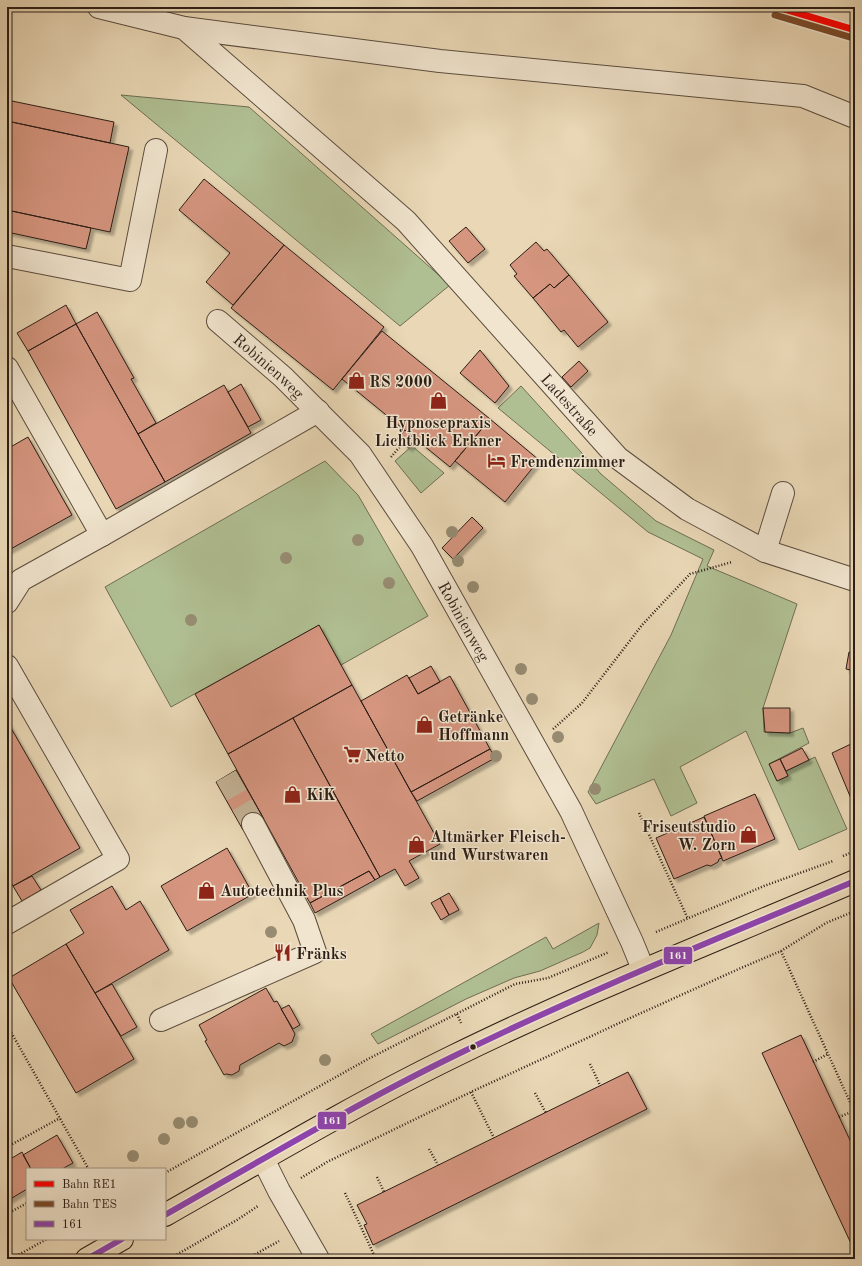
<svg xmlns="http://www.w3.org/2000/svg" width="862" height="1266" viewBox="0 0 862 1266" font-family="'Old Standard TT',serif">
  <defs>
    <filter id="shadow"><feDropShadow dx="3.5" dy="3.5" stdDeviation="1" flood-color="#0004"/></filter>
  </defs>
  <rect width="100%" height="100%" fill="#e9d7b5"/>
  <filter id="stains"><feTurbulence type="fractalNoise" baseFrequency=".005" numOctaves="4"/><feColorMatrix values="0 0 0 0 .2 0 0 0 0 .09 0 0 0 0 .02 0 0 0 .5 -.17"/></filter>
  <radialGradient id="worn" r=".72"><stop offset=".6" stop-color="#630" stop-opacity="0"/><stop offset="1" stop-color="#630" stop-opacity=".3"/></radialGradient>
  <path fill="#b0bf92" stroke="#6e6e54" d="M121 95 249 107 450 285 400 326Z
    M521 386 601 474 656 521 714 550 707 566 797 604 763 708 764 732 790 733 803 728 809 743 769 764 777 781 788 776 786 771 815 757 847 829 799 850 746 731 680 767 697 803 671 816 654 779 596 804 588 792 671 635 703 559 648 532 498 408Z
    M412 446 444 473 421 493 395 461Z
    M325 461 358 495 428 616 341 665 319 625 171 707 105 587Z
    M599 923 597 935 590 948 583 952 540 971 514 978 466 999 378 1044 371 1034 546 937 553 949Z"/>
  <path fill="#d5957f" stroke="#2c1e16" filter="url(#shadow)" d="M7 100 114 122 110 143 7 121Z
    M7 121 129 147 110 232 7 210Z
    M204 179 284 245 233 305 206 282 230 253 179 210Z
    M7 210 91 228 86 249 7 232Z
    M466 227 485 249 468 263 449 241Z
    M536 242 544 251 547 249 569 275 554 288 550 284 533 298 514 276 517 274 510 265Z
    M284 245 384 327 333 390 231 308Z
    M569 275 608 322 578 347 564 330 561 332 533 298 550 284 554 288Z
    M66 305 76 324 28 351 17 333Z
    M97 312 134 378 131 379 156 423 138 434 76 324Z
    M76 324 165 482 116 509 28 351Z
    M382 331 490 419 450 467 342 379Z
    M480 350 509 386 495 403 460 373Z
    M579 361 588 371 571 387 562 377Z
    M241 384 261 420 248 427 228 392Z
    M224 385 251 433 165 482 138 434Z
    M490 419 539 460 505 502 455 461Z
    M405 430 416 440 409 448 397 439Z
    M28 437 72 515 7 551V449Z
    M472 517 483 528 453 559 442 548Z
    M319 625 352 685 228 754 195 694Z
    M849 652 855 653V671L846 669Z
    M431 666 440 682 418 694 409 678Z
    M407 675 418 694 450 676 490 749 411 792 361 701Z
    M352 685 440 844 409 861 419 878 405 886 395 869 380 877 293 718Z
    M763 708H790V733L765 732Z
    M293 718 380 877 375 880 369 871 310 903 228 754Z
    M7 721 80 848 13 886 7 875Z
    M853 743 855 747V808L832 753Z
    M802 748 809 760 786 771 780 759Z
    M490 749 495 758 417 801 411 792Z
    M780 759 788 776 777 781 769 764Z
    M236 770 264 819 243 830 216 782Z
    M755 794 775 839 723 861 704 816Z
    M704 817 722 858 719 859 718 862 711 866 707 865 674 879 656 838Z
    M227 848 253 894 187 931 161 886Z
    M369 871 375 880 315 913 310 903Z
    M32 876 41 890 22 901 13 886Z
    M112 886 126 910 140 901 169 950 95 993 66 944 84 933 70 910Z
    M449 893 459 910 449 915 440 898Z
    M440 898 449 915 441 920 431 903Z
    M66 944 134 1059 76 1093 9 978Z
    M112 984 137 1027 121 1036 95 993Z
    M266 988 274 1002 277 1001 295 1034 292 1042 284 1046 279 1043 240 1065 239 1071 232 1075 226 1074 224 1075 205 1041 207 1040 199 1025Z
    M289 1005 300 1025 293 1029 281 1009Z
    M801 1035 855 1151V1252L762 1053Z
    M628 1072 647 1109 373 1245 364 1225 367 1224 357 1205Z
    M57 1135 73 1163 62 1169H31L23 1155Z
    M22 1152 31 1169H27V1189L7 1201V1161Z"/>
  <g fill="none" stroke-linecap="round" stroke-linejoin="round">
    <path stroke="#c3b295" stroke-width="22" stroke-dasharray="22 11" stroke-linecap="butt" d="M226 776 253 824"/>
    <defs>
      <g id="minor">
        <path d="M99 7 184 28 440 61 803 96 855 117"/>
        <path id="s1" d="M184 28 406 221 618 458 687 509 765 551 855 580"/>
        <path d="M7 256 130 280 156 150"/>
        <path id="s2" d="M218 321 283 377 360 454 422 546 571 811 632 942 643 969"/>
        <path d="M7 368 102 535 318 411"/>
        <path d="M765 551 783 493"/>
        <path d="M7 602 21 580 102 535"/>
        <path d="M7 666 118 859 7 923"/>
        <path d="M161 1020 315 952 304 920 253 824"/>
        <path d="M263 1159 279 1191 318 1259"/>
      </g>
      <path id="major" d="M165 1215C260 1161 354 1105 452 1057 584 992 720 939 855 881
        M87 1259 122 1239"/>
    </defs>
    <use href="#minor" stroke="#5b4c3e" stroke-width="24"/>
    <use href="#major" stroke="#2c1e16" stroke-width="24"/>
    <path stroke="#2c1e16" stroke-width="2.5" stroke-dasharray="1 2" stroke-linecap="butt" d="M391 457 410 435
      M553 729 582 703 642 625 690 574 732 562
      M639 813 688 919
      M843 856 855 851
      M656 932 764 886 833 861
      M781 951 855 1113
      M457 1014 461 1023
      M7 1025 88 1168 87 1169
      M813 1062 828 1054
      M590 1064 600 1085
      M471 1092 494 1138
      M535 1093 546 1113
      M839 1117 854 1111
      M7 1147 60 1118
      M429 1149 438 1165
      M165 1173 368 1059 515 984 548 978 609 952
      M377 1177 384 1192
      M301 1178 327 1162 471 1092 628 1019 741 968 781 951 826 923 855 911
      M345 1193 375 1257 372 1259
      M7 1214 27 1203
      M11 1259 47 1239
      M169 1259 237 1220 258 1206
      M247 1259 279 1241"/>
    <use href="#minor" stroke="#f1e5cf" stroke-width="22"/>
    <use href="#major" stroke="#e9d7b5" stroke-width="22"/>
    <defs>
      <path id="bus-1" d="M165 1215C260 1161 354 1105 452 1057 584 992 720 938 855 881
        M87 1259 122 1239"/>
    </defs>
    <use href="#bus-1" stroke="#f1e5cf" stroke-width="9"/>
    <use href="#bus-1" stroke="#8e44ad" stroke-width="6"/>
    <defs>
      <path id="rail-1" d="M777 7 855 30"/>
      <path id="rail-2" d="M775 15 853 38"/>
    </defs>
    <use href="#rail-1" stroke="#f1e5cf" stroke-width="10"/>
    <use href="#rail-2" stroke="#f1e5cf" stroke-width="10"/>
    <use href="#rail-1" stroke="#f00" stroke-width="7"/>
    <use href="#rail-2" stroke="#7a4b2a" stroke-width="7"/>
  </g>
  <g fill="#978c72">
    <circle cx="452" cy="532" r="6"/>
    <circle cx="358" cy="540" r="6"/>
    <circle cx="286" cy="558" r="6"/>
    <circle cx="458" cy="561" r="6"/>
    <circle cx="389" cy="583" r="6"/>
    <circle cx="473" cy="587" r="6"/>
    <circle cx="191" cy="620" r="6"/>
    <circle cx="521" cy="669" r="6"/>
    <circle cx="532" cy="699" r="6"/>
    <circle cx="558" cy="737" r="6"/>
    <circle cx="496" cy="756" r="6"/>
    <circle cx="595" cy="789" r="6"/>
    <circle cx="271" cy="932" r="6"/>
    <circle cx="325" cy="1060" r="6"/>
    <circle cx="192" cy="1122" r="6"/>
    <circle cx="179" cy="1123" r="6"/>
    <circle cx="164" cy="1139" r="6"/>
    <circle cx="133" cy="1156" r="6"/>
  </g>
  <defs>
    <symbol id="shop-bare" viewBox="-9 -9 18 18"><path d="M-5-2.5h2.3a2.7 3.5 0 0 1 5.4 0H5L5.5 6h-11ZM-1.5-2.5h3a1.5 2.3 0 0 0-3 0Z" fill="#8f2418" stroke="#f1e5cf" stroke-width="2.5" paint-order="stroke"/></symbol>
    <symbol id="hotel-bare" viewBox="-9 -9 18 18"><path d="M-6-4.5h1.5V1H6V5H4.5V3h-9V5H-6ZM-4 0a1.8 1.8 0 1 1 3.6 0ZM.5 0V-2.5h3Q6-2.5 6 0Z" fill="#8f2418" stroke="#f1e5cf" stroke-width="2.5" paint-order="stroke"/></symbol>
    <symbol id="supermarket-bare" viewBox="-9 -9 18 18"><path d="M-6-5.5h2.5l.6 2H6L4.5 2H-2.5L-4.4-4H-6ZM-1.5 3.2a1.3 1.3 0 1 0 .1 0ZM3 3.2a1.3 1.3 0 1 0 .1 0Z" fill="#8f2418" stroke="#f1e5cf" stroke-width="2.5" paint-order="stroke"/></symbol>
    <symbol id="restaurant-bare" viewBox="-9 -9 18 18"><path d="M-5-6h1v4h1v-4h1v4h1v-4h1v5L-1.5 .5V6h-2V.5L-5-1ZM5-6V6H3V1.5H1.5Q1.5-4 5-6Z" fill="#8f2418" stroke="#f1e5cf" stroke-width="2.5" paint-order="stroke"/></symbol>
  </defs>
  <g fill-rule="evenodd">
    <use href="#shop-bare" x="344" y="368" width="25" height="25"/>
    <use href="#shop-bare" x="426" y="388" width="25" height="25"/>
    <use href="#hotel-bare" x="484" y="448" width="25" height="25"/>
    <use href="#shop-bare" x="412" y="712" width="25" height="25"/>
    <use href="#supermarket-bare" x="340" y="742" width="25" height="25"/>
    <use href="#shop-bare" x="280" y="782" width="25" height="25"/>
    <use href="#shop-bare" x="736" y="822" width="25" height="25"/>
    <use href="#shop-bare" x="404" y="832" width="25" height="25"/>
    <use href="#shop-bare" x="194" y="878" width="25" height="25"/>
    <use href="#restaurant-bare" x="270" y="940" width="25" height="25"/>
  </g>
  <circle fill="#2c1e16" stroke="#f1e5cf" stroke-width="1.5" cx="473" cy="1047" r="3.5"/>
  <g text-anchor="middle" stroke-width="3" stroke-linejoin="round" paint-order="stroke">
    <g font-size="16" fill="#2c1e16" stroke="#f1e5cf">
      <text dy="6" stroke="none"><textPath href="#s2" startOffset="68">Robinienweg</textPath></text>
      <text dy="6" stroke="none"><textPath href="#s1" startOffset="540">Ladestraße</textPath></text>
      <text dy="6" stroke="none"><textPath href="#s2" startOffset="392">Robinienweg</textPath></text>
    </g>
    <g font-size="16" font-weight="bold" fill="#2c1e16" stroke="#f1e5cf" text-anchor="start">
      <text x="369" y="387">RS 2000</text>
      <text x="438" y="428" text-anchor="middle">Hypnosepraxis<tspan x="438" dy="18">Lichtblick Erkner</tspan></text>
      <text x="510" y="467">Fremdenzimmer</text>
      <text x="438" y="722">Getränke<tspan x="438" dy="18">Hoffmann</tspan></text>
      <text x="365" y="761">Netto</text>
      <text x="306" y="800">KiK</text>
      <text x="736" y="832" text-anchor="end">Friseutstudio<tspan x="736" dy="18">W. Zorn</tspan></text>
      <text x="430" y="842">Altmärker Fleisch-<tspan x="430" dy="18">und Wurstwaren</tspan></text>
      <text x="220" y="896">Autotechnik Plus</text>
      <text x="296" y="959">Fränks</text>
    </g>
  </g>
  <g stroke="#f1e5cf" stroke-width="1.5">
    <rect x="663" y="946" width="30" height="19" rx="4" fill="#8e44ad"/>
    <rect x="317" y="1111" width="30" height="19" rx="4" fill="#8e44ad"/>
  </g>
  <g font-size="11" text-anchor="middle" font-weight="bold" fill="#fff">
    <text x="678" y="959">161</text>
    <text x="332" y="1124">161</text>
  </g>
  <rect width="862" height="1266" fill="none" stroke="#e9d7b5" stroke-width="24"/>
  <rect x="8" y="8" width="846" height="1250" fill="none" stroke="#2c1e16" stroke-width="2"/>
  <rect x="12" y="12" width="838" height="1242" fill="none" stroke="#2c1e16"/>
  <rect x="26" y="1168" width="140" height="72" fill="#f1e5cf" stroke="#a29585"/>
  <rect x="34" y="1181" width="20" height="6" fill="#ff0000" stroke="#a29585"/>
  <text x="62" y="1188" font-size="12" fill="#2c1e16">Bahn RE1</text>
  <rect x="34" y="1201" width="20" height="6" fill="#7a4b2a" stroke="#a29585"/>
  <text x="62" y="1208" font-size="12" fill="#2c1e16">Bahn TES</text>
  <rect x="34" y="1221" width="20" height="6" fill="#8e44ad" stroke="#a29585"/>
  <text x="62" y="1228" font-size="12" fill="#2c1e16">161</text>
  <rect width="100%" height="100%" filter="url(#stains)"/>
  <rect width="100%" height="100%" fill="url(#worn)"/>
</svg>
